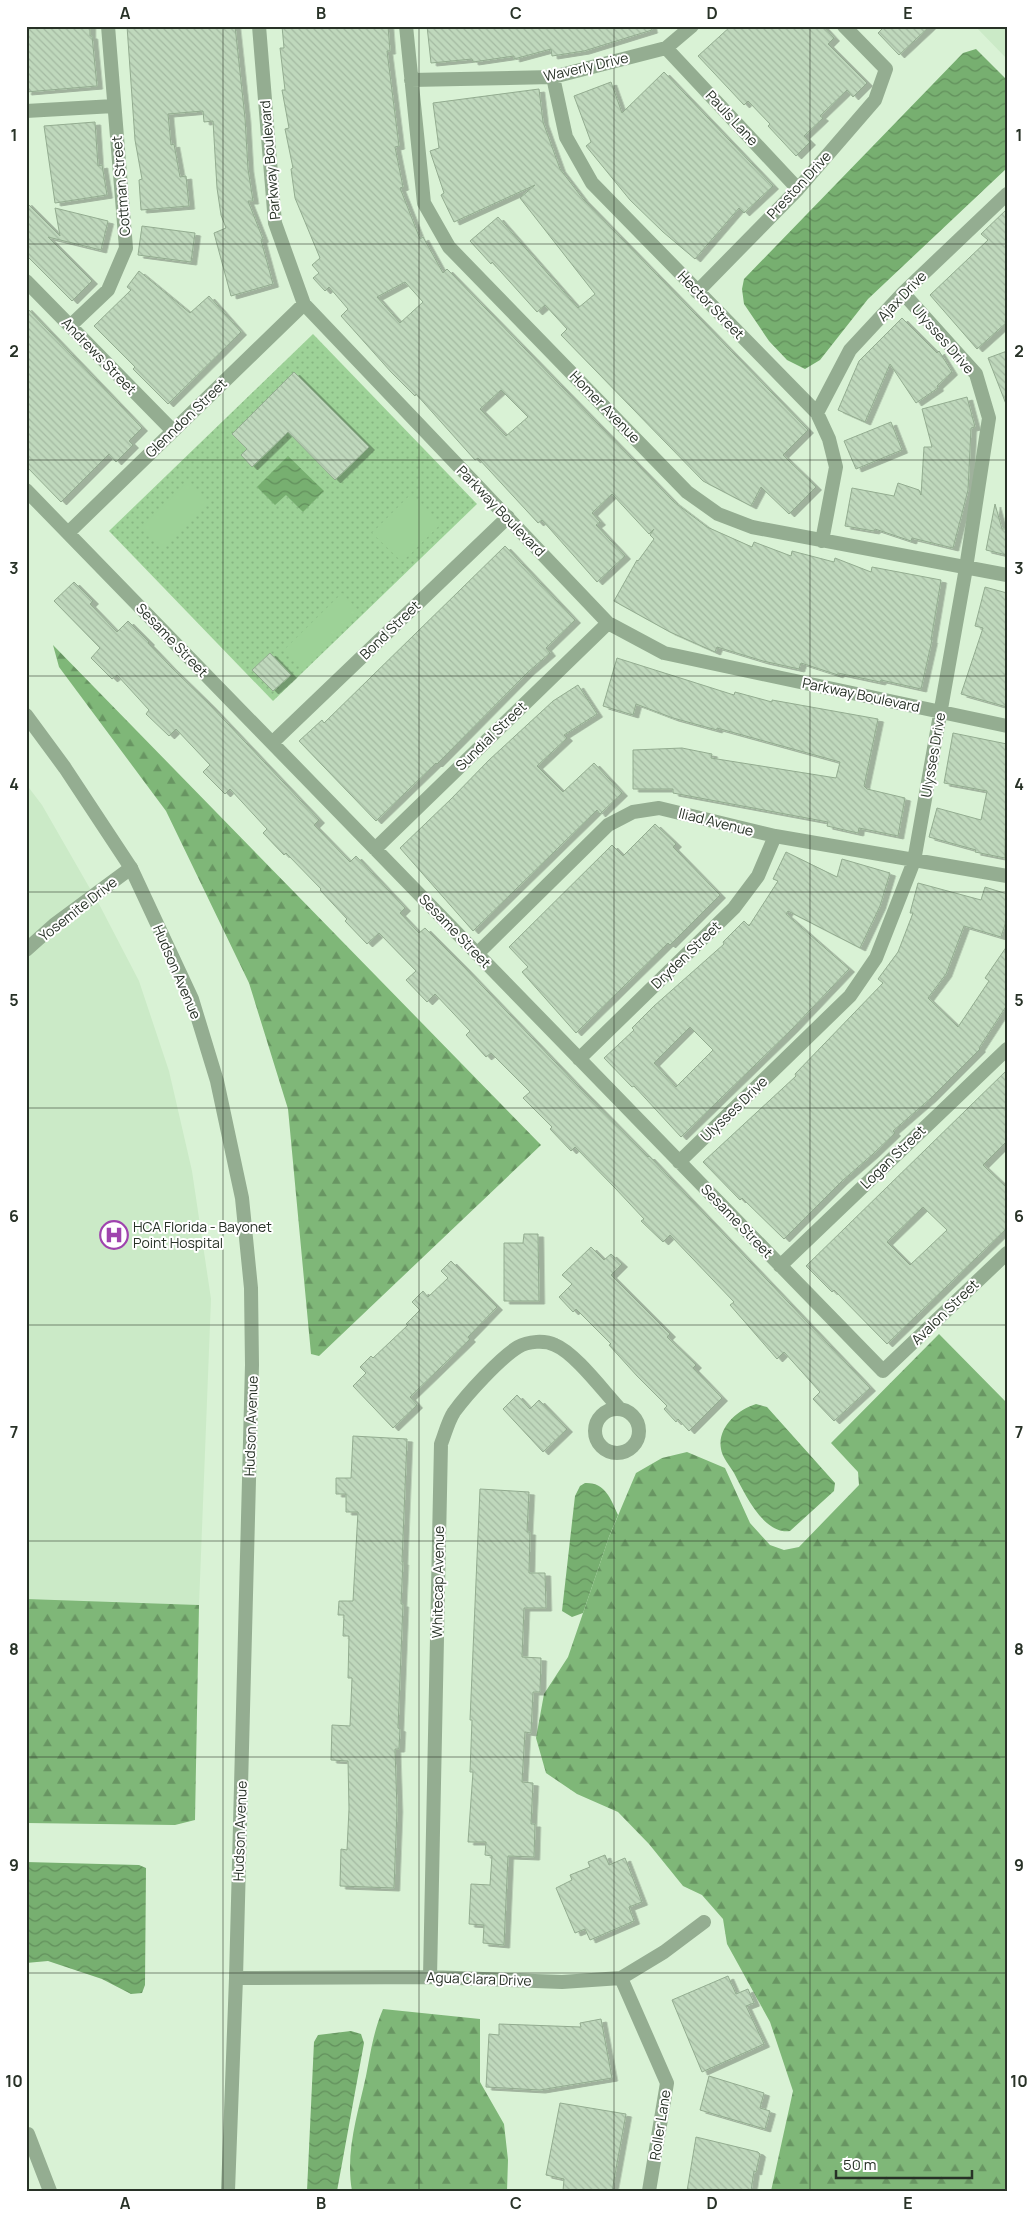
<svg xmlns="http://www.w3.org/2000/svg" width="1033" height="2217" viewBox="0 0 1033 2217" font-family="Manrope,sans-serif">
  <defs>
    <pattern id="grass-dots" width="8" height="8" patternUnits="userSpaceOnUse" patternTransform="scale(1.25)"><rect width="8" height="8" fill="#9dd297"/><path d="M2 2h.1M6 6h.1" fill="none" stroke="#87b582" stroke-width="1.8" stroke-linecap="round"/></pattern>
    <pattern id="forest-firs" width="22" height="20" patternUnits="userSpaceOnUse" patternTransform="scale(1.25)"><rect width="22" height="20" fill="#7fb778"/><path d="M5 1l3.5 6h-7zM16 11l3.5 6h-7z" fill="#689562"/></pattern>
    <pattern id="water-waves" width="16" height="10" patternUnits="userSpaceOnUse" patternTransform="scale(1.25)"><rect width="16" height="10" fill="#77af70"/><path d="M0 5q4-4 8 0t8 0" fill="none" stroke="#628f5c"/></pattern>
    <pattern id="building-back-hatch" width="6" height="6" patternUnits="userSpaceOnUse" patternTransform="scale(1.25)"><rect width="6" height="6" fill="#bfd8bc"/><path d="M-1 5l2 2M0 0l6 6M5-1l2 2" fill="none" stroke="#a4baa2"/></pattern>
    <filter id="shadow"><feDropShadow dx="5.5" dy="3" stdDeviation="0" flood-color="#0004"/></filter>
  </defs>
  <rect width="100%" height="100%" fill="#d9f2d5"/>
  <path fill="#cbeac7" d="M975 26H1007V59Z
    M26 784 42 805 100 906 139 981 169 1071 192 1171 211 1299 199 1605 26 1600Z"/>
  <path fill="url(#grass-dots)" d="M313 334 477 504 273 701 109 531Z"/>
  <path fill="url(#forest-firs)" d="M53 645 541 1145 319 1356 311 1354 288 1109 249 983 166 811 59 667Z
    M939 1334 1007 1403V2191H771L793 2091 770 2022 727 1944 723 1919 702 1895 683 1886 649 1844 618 1812 577 1794 546 1773 536 1738 544 1694 568 1657 609 1537 636 1473 662 1458 687 1452 725 1468 750 1523 770 1545 784 1550 799 1547 859 1485 858 1472 831 1443Z
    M26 1599 199 1605 195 1820 175 1825 26 1823Z
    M383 2009 480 2019V2082L504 2124 508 2160 507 2191H352C345 2152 358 2113 366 2076 371 2051 373 2033 383 2009Z"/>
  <path fill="#9dd297" d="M188 482 209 503 163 549 141 527Z
    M411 494 441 524 402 562 372 533Z
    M342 593 358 610 302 666 285 649Z"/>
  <path fill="url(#water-waves)" d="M976 49 1007 80V168L868 299 820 360 805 369 787 360 769 341 744 304 742 289 744 279 963 53Z
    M288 456 324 491 303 512 286 495 275 505 257 487Z
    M756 1404 767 1407 835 1483 834 1491 790 1531C763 1535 744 1492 734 1473 730 1466 722 1457 721 1449 717 1428 737 1410 756 1404Z
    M585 1483C605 1482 611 1499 618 1515L609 1537 583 1613 572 1617 562 1611 563 1602 575 1496 580 1486Z
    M26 1862 139 1865 146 1868 145 1985 142 1993 131 1994 102 1979 48 1961 26 1963Z
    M351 2031 361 2034 364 2043 337 2191H307L314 2042 318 2035Z"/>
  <path fill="url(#building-back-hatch)" stroke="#93ac90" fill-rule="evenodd" filter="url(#shadow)" d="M26 26H90V36H92L97 86 26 92Z
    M127 26H235L245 118 248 169 253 201H248L263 239 261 240 273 284 231 296 214 233 226 228 221 215 217 188 213 121 204 122 203 111 168 114 171 145 174 144 180 177 186 176 189 206 141 210 139 180 142 179 135 140Z
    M282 26H388L390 51H387L399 146 395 147 403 187 400 188 420 239 423 237 443 273 447 269 674 502 707 527 752 547 754 542 791 556 792 551 834 562 835 558 871 572 872 567 941 580 931 640H932L921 689 881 680 880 682 838 673V675L801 663 799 669 763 661 717 647 715 652 670 632 614 601 637 560 638 561 654 539 650 535 654 529 649 534 612 494 592 513 600 522 596 525 625 556 597 582 542 520 538 523 478 458 475 460 416 394 415 396 391 372 341 316 348 309 329 287 325 291 313 278 319 273 312 265 320 258 295 198 291 169 293 168 285 129 289 128 282 90H285L280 48H284ZM405 282 423 302 400 323 377 297ZM501 390 528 417 506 436 480 409Z
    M427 26H651L652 30 584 51 552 56 551 49 514 59V56L473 62 472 59 431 63Z
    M731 26H823L834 38 828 44 867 83 853 97 847 90 820 116 823 118 804 136 810 142 796 156 768 126 770 124 748 101 744 105 698 56Z
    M885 26H930L899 55 878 33Z
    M664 72 773 186 744 213 739 208 695 259 663 232 630 200 586 146 591 142 574 96 611 82 622 113Z
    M539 89 543 122 560 169 583 199 808 430 783 455 816 487 789 514 761 487 751 506 703 481 561 335 567 329 545 305 537 312 492 262 491 264 470 241 498 217 578 308 595 294 520 198 535 185 454 222 441 195 444 193 430 151 439 148 433 103Z
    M95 122 98 166 102 165 107 195 55 203 44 126Z
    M26 202 60 236 55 208 108 221 101 250 48 237 92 281 72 301 26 255Z
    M1007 209V322L977 349 930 295 988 240 981 234Z
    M142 226 195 233 191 262 138 255Z
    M139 271 190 313 209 296 241 332 168 404 133 369 135 367 94 326 131 290 127 287Z
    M26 307 142 428 129 441 133 445 116 462 109 454 61 502 26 466Z
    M902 318 937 353 939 351 952 372 937 386 938 388 916 403 890 364 865 422 838 410 859 361Z
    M1007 351V404H1006L988 358Z
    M294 372 369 447 335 480 288 432 252 467 241 455 247 449 232 434Z
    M967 397 975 427 971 428 968 490 953 548 912 538 911 541 875 529 874 531 845 526 852 488 894 496 898 483 919 490 921 495 924 447H932L922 409Z
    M891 422 902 450 856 469 844 441Z
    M995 504 1002 529H1007V555L986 550Z
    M505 546 575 620 546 648 550 653 528 672 437 764 436 763 376 821 299 741 322 720 324 723Z
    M74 582 93 601 90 604 117 632 128 621 149 642 148 643 171 667 210 705 319 820 314 825 350 862 356 856 405 908 400 913 419 933 425 928 463 966 578 1086 648 1157 649 1156 870 1388 834 1421 813 1399 820 1392 784 1352 777 1359 730 1305 734 1302 670 1235 663 1242 641 1221 644 1219 615 1188 575 1147 571 1151 550 1129 552 1127 523 1098 530 1092 491 1053 486 1057 466 1035 470 1031 435 994 427 1002 406 980 416 971 379 933 367 944 345 921 347 919 320 890 321 889 286 853 284 855 263 833 267 829 230 789 225 794 203 772 210 765 176 729 169 736 146 714 149 710 117 675 112 679 91 658 100 648 54 601Z
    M985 587 1007 593V707L961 694 983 628 975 626Z
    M270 653 291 675 273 691 252 670Z
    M617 658 734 695 735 692 772 702V700L878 719 864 786 867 789 905 798 898 836 859 828 858 833 827 826 828 822 673 793V789H633V750L682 748 712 754 711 758 836 778 840 762 717 728V730L673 718 636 704 633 715 603 706Z
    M578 685 597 714 564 735 567 738 537 766 563 792 594 763 622 793 600 814 597 810 473 931 400 848 451 799 489 760 553 701Z
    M953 733 1007 744 1005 858 975 852 976 850 929 837 937 808 981 820 987 791 944 783Z
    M655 824 676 844 673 847 720 895 670 945 668 943 576 1033 522 972 528 967 509 947 612 845 623 856Z
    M786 852 837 877 842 859 890 873 880 906 860 948 788 911 786 914 849 969 792 1029 681 1137 634 1086 632 1087 604 1058 634 1030 632 1028 654 1006 724 944 723 942 744 921 749 926 778 881 773 879ZM690 1027 713 1050 676 1087 654 1063Z
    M918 883 981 900 985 887 1007 894V918L1001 937 964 926 946 974 928 998 958 1027 989 981 985 978 1007 946V1005L979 1048 980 1049 931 1098 893 1131 895 1133 873 1154 842 1181 784 1239 742 1198 740 1200 703 1162 796 1076 795 1074 883 983 878 979 898 952 913 913H910Z
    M1007 1070V1141L983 1165 1007 1188V1228L887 1344 834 1290 832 1292 806 1266ZM923 1207 947 1230 910 1265 887 1242Z
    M524 1234H538L539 1301H504V1243H523Z
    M591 1247 604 1260 611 1254 622 1264 611 1275 670 1334 667 1337 696 1365 693 1368 722 1398 689 1431 678 1419 676 1422 664 1409 667 1406 637 1376 609 1345 611 1344 576 1309 573 1312 559 1297 572 1284 562 1275Z
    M451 1261 497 1307 468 1337 470 1339 410 1397 417 1405 393 1428 353 1386 366 1373 360 1367 371 1356 373 1358 408 1325 406 1324 420 1310 412 1302 423 1291 428 1297 448 1278 441 1271Z
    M517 1395 530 1409 539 1400 567 1429 543 1452 503 1409Z
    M353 1436 407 1439 402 1562H403L401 1604H403L398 1728 400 1729 399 1749H395L397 1809 394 1888 340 1886 341 1849 347 1850 349 1809 348 1761 331 1760 332 1725 350 1726 352 1678H348L349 1636H343L344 1615H338L339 1601H353L358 1512H346V1494H336V1478H351Z
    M480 1489 529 1492 527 1532H530L529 1573H545L546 1608H524L522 1657 541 1658 540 1692H533L531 1733 525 1732 522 1782 533 1783 531 1824H535L534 1857 508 1856 504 1945 483 1943 484 1925 469 1924 471 1884 490 1885 492 1856 485 1855 486 1842H468L473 1772H470L472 1720H470Z
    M605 1855 609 1865 625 1858 642 1902 629 1907 634 1921 590 1940 585 1929 575 1933 556 1888 572 1880 570 1875 590 1867 588 1862Z
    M728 1976 736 1994 748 1989 754 2003 746 2006 764 2044 702 2072 672 2000Z
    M601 2019 612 2078 540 2090 486 2087 489 2034 499 2035V2024L581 2027 580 2023Z
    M709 2076 764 2093 760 2108 770 2111 765 2129 700 2110Z
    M560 2103 626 2114 612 2191H563L564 2179 546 2175Z
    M696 2137 758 2152 760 2154 756 2172 754 2171 751 2191H687Z"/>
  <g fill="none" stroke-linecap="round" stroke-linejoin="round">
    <path stroke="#94ad91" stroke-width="14" d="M259 26 275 223 304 304 608 623 664 653 1007 726
      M406 26 424 203 449 247 687 492 718 514 752 527 1007 575
      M666 48 798 189
      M553 77 566 137 592 183 817 413 829 439 836 467 822 541
      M411 80 553 77 666 48 692 26
      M26 111 114 106
      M26 281 173 431
      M697 292 798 189 875 100 886 69 844 26
      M70 326 108 290 126 248 108 26
      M817 413 850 350 903 293 1007 194
      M26 490 883 1371 1007 1253
      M68 533 304 304
      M272 743 508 517
      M375 849 608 623
      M26 950 54 925 131 868
      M477 954 608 825 633 812 659 808 775 836 1007 876
      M579 1059 734 908 758 876 775 836
      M679 1162 850 996 876 958 914 861 966 568 989 418 976 374 903 293
      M780 1266 1007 1049
      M595 1431a22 22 0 1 1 44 0a22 22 0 1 1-44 0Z
      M430 1977 441 1444C445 1434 448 1421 454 1412 467 1394 500 1358 518 1347 528 1341 545 1340 555 1345 575 1353 604 1392 620 1409
      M236 1978 430 1977 562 1982 621 1978 664 1952 704 1922
      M621 1978 667 2083 649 2191
      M28 2134 50 2191"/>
    <path stroke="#94ad91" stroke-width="14" d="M26 715 65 768 131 868 192 999 217 1081 242 1198 251 1288 252 1365 236 1978 228 2191"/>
  </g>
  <path fill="none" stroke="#283227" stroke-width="1" stroke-opacity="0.55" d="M223 26V2191M419 26V2191M614 26V2191M810 26V2191M26 244H1007M26 460H1007M26 676H1007M26 892H1007M26 1108H1007M26 1325H1007M26 1541H1007M26 1757H1007M26 1973H1007"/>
  <defs>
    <symbol id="hospital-ring" viewBox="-11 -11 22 22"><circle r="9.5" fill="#fff" stroke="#9f44ae" stroke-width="1.5"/><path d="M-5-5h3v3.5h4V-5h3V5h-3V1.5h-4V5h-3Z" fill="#9f44ae"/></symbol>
  </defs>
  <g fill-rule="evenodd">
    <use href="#hospital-ring" x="98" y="1219" width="32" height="32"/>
  </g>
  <g text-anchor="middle" stroke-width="4" stroke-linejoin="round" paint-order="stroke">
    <g font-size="14" fill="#283227" stroke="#fff">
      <text transform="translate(586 67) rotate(-13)" y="5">Waverly Drive</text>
      <text transform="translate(732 118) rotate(47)" y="5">Pauls Lane</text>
      <text transform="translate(270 160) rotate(-95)" y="5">Parkway Boulevard</text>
      <text transform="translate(799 185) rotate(-47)" y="5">Preston Drive</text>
      <text transform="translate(121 186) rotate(-95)" y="5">Cottman Street</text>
      <text transform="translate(902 296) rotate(-46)" y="5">Ajax Drive</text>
      <text transform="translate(711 305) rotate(46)" y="5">Hector Street</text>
      <text transform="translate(943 339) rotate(49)" y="5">Ulysses Drive</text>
      <text transform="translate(99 356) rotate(46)" y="5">Andrews Street</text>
      <text transform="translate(605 407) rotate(46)" y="5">Homer Avenue</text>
      <text transform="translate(186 418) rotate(-44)" y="5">Glenndon Street</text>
      <text transform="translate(501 511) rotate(46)" y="5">Parkway Boulevard</text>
      <text transform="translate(390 630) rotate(-44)" y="5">Bond Street</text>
      <text transform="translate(172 640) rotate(46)" y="5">Sesame Street</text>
      <text transform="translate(861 695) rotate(12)" y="5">Parkway Boulevard</text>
      <text transform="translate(491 736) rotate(-44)" y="5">Sundial Street</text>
      <text transform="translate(933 755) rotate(-80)" y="5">Ulysses Drive</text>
      <text transform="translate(716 822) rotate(14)" y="5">Iliad Avenue</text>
      <text transform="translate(78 909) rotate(-38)" y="5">Yosemite Drive</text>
      <text transform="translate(455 931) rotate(46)" y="5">Sesame Street</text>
      <text transform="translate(686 955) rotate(-44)" y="5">Dryden Street</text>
      <text transform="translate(177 972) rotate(67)" y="5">Hudson Avenue</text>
      <text transform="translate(734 1109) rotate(-44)" y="5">Ulysses Drive</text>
      <text transform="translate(893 1157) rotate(-44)" y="5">Logan Street</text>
      <text transform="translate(737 1221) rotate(46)" y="5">Sesame Street</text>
      <text transform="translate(945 1312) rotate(-44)" y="5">Avalon Street</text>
      <text transform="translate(251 1426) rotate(-88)" y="5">Hudson Avenue</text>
      <text transform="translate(438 1582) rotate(-89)" y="5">Whitecap Avenue</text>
      <text transform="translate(240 1831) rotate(-88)" y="5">Hudson Avenue</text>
      <text transform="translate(479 1979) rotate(2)" y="5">Agua Clara Drive</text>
      <text transform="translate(660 2125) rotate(-81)" y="5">Roller Lane</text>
    </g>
    <g font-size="14" fill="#283227" stroke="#fff" text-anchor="start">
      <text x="133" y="1232">HCA Florida - Bayonet<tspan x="133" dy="16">Point Hospital</tspan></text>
    </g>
  </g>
  <rect width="1033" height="2217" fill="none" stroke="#ffffff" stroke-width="55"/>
  <path d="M836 2170v8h136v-8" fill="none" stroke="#283227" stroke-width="2.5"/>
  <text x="843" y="2170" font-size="15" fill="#283227" stroke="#ffffff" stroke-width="4" paint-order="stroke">50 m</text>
  <rect x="28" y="28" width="978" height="2162" fill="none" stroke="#283227" stroke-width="2"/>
  <g font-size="16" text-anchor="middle" font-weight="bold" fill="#283227">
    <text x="125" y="19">A</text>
    <text x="321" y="19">B</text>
    <text x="516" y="19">C</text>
    <text x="712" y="19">D</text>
    <text x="908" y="19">E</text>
    <text x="14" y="141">1</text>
    <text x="1019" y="141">1</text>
    <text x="14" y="357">2</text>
    <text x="1019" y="357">2</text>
    <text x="14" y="574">3</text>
    <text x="1019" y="574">3</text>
    <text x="14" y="790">4</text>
    <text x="1019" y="790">4</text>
    <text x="14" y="1006">5</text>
    <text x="1019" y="1006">5</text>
    <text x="14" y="1222">6</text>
    <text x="1019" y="1222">6</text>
    <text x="14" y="1438">7</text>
    <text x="1019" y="1438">7</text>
    <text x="14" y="1655">8</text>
    <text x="1019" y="1655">8</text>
    <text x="14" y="1871">9</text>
    <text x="1019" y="1871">9</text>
    <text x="14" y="2087">10</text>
    <text x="1019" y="2087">10</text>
    <text x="125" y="2209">A</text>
    <text x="321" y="2209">B</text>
    <text x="516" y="2209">C</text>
    <text x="712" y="2209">D</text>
    <text x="908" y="2209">E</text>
  </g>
</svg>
